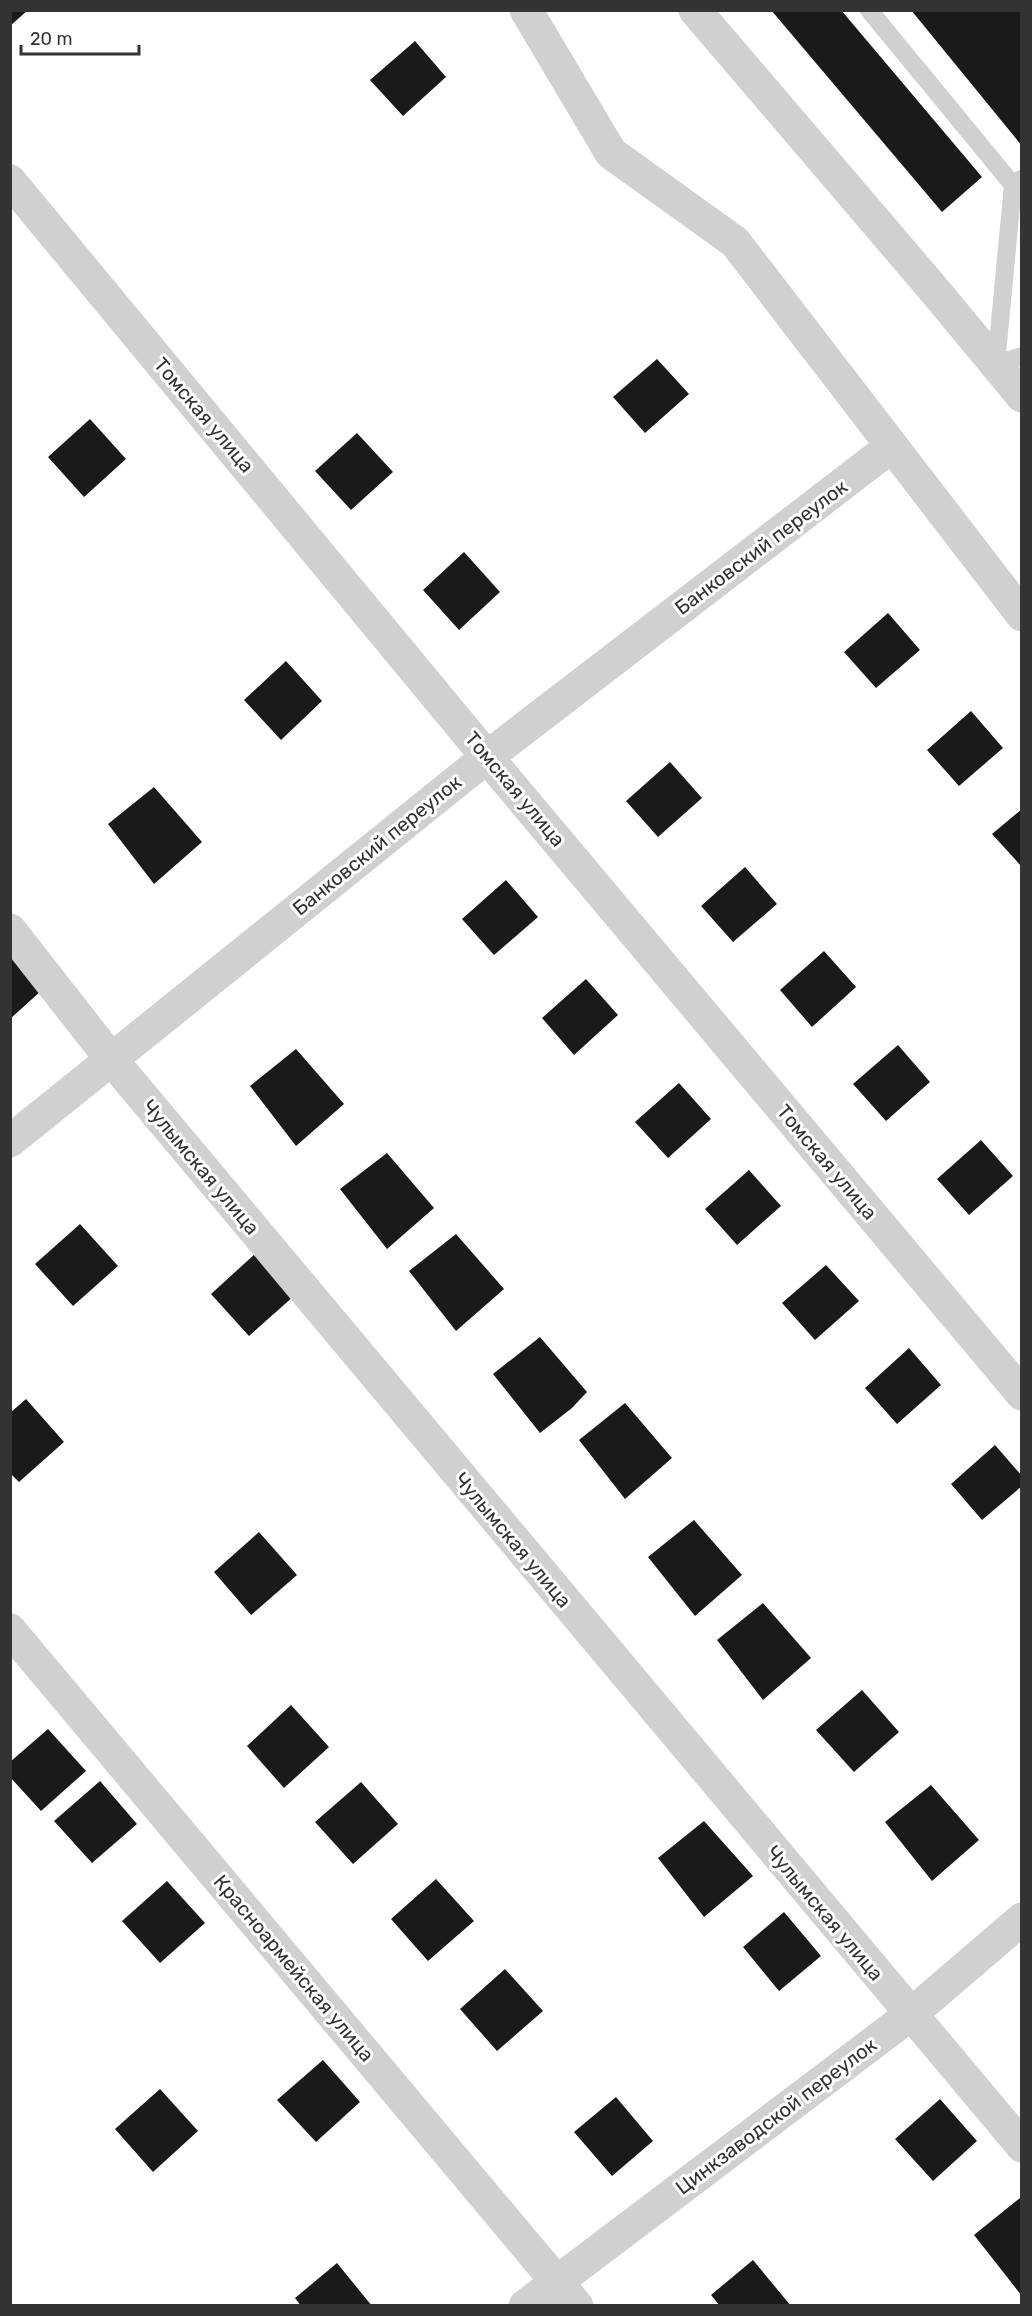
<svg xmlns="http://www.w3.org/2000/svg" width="1032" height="2316" viewBox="0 0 1032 2316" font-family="Rubik,sans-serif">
  <rect width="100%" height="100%" fill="#fff"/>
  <path fill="#1a1a1a" d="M10 10H28L10 26Z
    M771 10H841L982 177 942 212Z
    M911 10H1022V146Z
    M415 41 446 77 403 116 370 80Z
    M657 359 689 394 645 433 613 397Z
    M90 419 126 459 84 497 48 457Z
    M357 433 393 472 351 510 315 471Z
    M464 552 500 592 459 630 423 590Z
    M888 613 920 650 876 688 844 652Z
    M286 661 322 701 281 740 244 700Z
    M971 711 1003 748 959 786 927 750Z
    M670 762 702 798 658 837 626 801Z
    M154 787 202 842 154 884 108 824Z
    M1022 809V867L992 834Z
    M745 867 777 904 733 942 701 906Z
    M506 880 538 917 494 955 462 919Z
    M824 951 856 987 812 1027 780 990Z
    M10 952 42 990 10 1019Z
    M586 979 618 1015 574 1055 542 1018Z
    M898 1045 930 1082 886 1121 853 1084Z
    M296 1049 344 1104 296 1146 250 1086Z
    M679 1083 711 1119 668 1158 635 1122Z
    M981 1140 1013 1176 969 1215 937 1179Z
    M387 1153 434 1208 387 1249 340 1189Z
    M749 1170 781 1206 737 1245 705 1209Z
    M80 1224 118 1266 73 1306 35 1264Z
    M456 1234 504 1289 456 1331 409 1271Z
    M256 1253 294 1296 249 1336 211 1294Z
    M826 1265 859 1301 815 1340 782 1303Z
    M540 1337 587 1392 572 1408 540 1433 493 1374Z
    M909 1348 941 1385 897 1424 865 1388Z
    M26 1399 64 1442 19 1482 10 1473V1413Z
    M625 1403 672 1458 625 1499 579 1440Z
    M995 1445 1022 1476V1486L982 1520 951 1484Z
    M694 1520 742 1575 695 1616 648 1557Z
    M259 1532 297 1575 251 1615 214 1572Z
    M763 1603 811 1658 763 1700 717 1640Z
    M862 1690 899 1732 854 1772 816 1730Z
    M291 1705 329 1747 284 1788 247 1746Z
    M48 1729 86 1771 41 1811 10 1777V1762Z
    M100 1781 137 1824 92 1863 54 1821Z
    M361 1782 398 1824 353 1864 315 1822Z
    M931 1785 979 1840 932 1881 885 1822Z
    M704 1821 753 1876 704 1917 658 1858Z
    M436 1879 474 1921 428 1961 391 1919Z
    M167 1881 205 1923 160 1963 122 1921Z
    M784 1912 821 1956 779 1991 743 1947Z
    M505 1969 543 2011 497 2051 460 2009Z
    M323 2060 360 2102 316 2142 277 2100Z
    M160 2089 198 2131 153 2172 115 2129Z
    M616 2097 653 2141 612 2176 574 2132Z
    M940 2099 977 2141 933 2181 895 2139Z
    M1020 2198 1022 2200V2296L974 2235Z
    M753 2260 791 2306H720L711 2295Z
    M337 2263 372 2306H301L295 2298Z"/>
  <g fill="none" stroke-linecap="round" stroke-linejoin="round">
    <path stroke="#d0d0d0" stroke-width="18" d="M869 10 1013 185
      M1021 179 1013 185 996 364 1022 356"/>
    <path stroke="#d0d0d0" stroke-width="33" d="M526 10 611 153 735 242 1022 615
      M695 10 935 291 1022 396
      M10 181 487 757 1022 1394
      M10 930 111 1059 1022 2146
      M10 1141 487 757 892 446
      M10 1630 577 2306
      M525 2306 910 2015 1022 1919"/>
  </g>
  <g text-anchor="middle" stroke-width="6" stroke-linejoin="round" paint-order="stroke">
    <g font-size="20" fill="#333" stroke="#fff">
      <text transform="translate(204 415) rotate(50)" y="7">Томская улица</text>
      <text transform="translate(761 547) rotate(-37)" y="7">Банковский переулок</text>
      <text transform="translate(515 789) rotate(50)" y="7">Томская улица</text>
      <text transform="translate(377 845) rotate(-39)" y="7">Банковский переулок</text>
      <text transform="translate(827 1162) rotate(50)" y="7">Томская улица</text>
      <text transform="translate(201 1167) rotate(50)" y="7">Чулымская улица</text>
      <text transform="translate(513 1540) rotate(50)" y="7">Чулымская улица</text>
      <text transform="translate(825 1913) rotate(50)" y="7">Чулымская улица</text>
      <text transform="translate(294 1968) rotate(50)" y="7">Красноармейская улица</text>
      <text transform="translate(776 2116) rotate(-37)" y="7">Цинкзаводской переулок</text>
    </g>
  </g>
  <rect width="1032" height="2316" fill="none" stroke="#333333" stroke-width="24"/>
  <path d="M21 45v9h118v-9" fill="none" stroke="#333333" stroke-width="3"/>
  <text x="30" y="45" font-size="18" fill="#333333" stroke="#ffffff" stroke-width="4.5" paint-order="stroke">20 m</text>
</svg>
